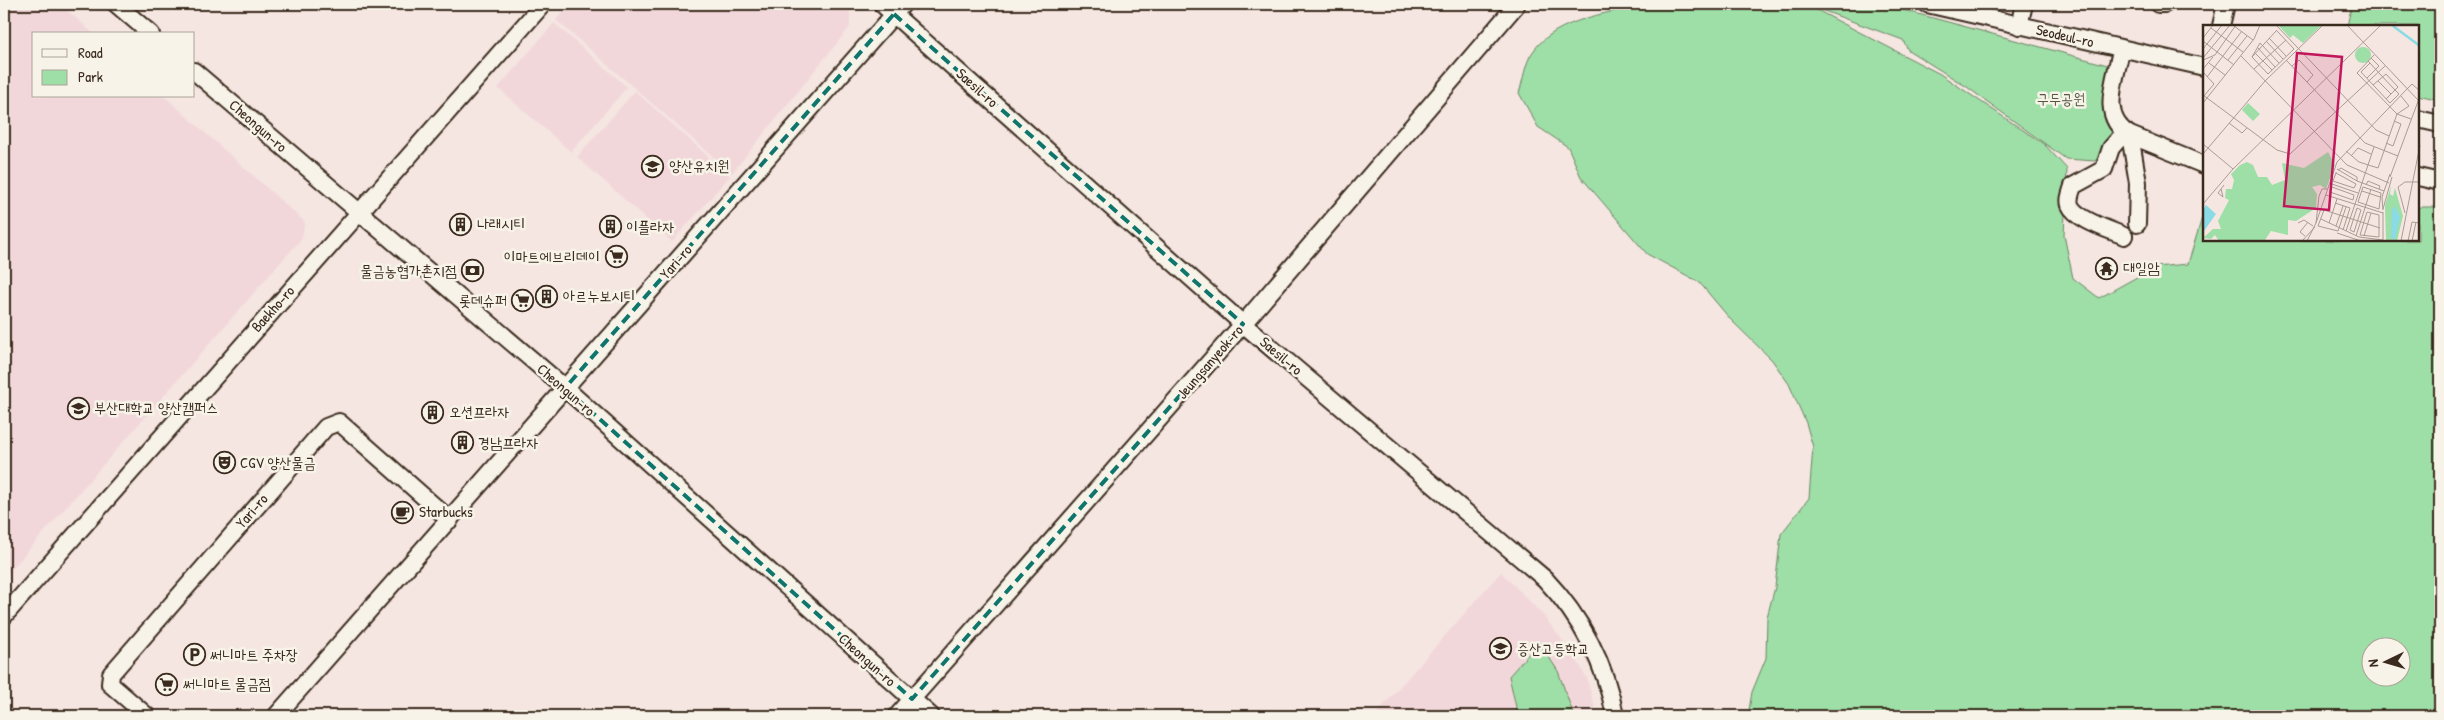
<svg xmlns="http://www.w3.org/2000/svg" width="2444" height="720" viewBox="0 0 2444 720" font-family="'Patrick Hand','Poor Story',sans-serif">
  <rect width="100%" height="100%" fill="#f5e6e2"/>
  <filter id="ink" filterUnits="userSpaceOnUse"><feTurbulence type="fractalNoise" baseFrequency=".02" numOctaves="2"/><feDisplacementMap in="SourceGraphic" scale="10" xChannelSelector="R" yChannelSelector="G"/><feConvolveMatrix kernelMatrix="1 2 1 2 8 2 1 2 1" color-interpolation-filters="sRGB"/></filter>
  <g filter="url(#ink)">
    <path fill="#f2d7da" d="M4 4H60L94 34H34V96H164L305 222 302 238 4 578Z
      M570 4H850V27L732 173 556 20Z
      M554 23 627 87 571 152 498 88Z
      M635 91 730 176 672 242 577 157Z
      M1501 572 1543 615 1576 658 1587 679 1597 716H1374Z"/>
    <path fill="#9edea7" stroke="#6c8462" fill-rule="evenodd" d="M1653 4H1768L1815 9 1940 74 2045 145 2067 169 2064 235 2073 278 2099 298 2155 267 2188 264 2204 211V240H2418V207H2434L2440 210V716H1748L1752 692 1766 658 1767 617 1775 587 1781 534 1809 498 1813 447 1806 423 1789 384 1772 360 1731 320 1699 282 1647 254 1581 177 1568 147 1538 127 1519 93C1523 81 1525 63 1532 53 1554 18 1616 11 1653 4ZM2372 648H2402V678H2372Z
      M1805 4H1881L2115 67 2117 137 2095 161 2066 159 1967 87 1908 50 1903 40Z
      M2352 4H2440V100L2418 95V26H2347Z
      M1539 642 1558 671 1574 716H1518L1509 676Z"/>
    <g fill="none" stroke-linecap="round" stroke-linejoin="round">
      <defs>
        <path id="minor" d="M116 4 151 34
          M882 4 1243 324 1545 579C1581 617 1606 665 1615 716
          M1927 4 2204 67
          M2158 4H2165
          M2019 26 2024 4
          M2221 26 2226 4
          M2121 50C2116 79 2098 117 2130 135L2204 165
          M194 71 565 388 931 716
          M2418 119 2440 124
          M2130 135 2138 183 2137 224
          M2418 177 2440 182
          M2124 236C2111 230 2076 220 2070 205 2068 199 2071 193 2073 186L2104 169 2111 148 2125 132
          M4 616 543 4
          M147 716 110 684 111 674 326 427 339 422 450 520
          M276 716 903 4
          M897 716 1243 324 1517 4"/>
      </defs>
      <use href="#minor" stroke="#3b2a1e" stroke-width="20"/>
      <use href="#minor" stroke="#f7f3e8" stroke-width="16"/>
    </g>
  </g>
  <path fill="none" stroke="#0f766e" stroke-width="4" stroke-dasharray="10 6" stroke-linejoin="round" d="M894 14 1243 324 912 699 565 388Z"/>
  <defs>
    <symbol id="school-ring" viewBox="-11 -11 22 22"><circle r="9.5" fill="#f7f3e8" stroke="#3b2a1e" stroke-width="1.5"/><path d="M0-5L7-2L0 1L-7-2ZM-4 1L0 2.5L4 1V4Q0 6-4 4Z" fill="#3b2a1e"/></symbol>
    <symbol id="building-ring" viewBox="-11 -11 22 22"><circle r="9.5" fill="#f7f3e8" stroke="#3b2a1e" stroke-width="1.5"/><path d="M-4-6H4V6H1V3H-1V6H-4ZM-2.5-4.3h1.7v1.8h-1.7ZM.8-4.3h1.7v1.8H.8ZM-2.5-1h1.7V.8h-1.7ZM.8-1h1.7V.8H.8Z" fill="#3b2a1e"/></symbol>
    <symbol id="supermarket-ring" viewBox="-11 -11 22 22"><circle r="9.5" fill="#f7f3e8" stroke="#3b2a1e" stroke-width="1.5"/><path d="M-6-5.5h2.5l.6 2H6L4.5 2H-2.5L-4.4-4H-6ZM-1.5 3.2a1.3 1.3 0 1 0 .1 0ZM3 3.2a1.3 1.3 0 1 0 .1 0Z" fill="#3b2a1e"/></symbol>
    <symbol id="temple-ring" viewBox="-11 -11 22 22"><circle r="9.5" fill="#f7f3e8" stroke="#3b2a1e" stroke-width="1.5"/><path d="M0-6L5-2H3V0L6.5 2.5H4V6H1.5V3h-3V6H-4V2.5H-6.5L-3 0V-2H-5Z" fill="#3b2a1e"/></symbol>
    <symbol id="bank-ring" viewBox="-11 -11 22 22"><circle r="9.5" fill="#f7f3e8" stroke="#3b2a1e" stroke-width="1.5"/><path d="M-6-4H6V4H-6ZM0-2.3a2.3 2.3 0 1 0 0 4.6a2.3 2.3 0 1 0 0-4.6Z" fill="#3b2a1e"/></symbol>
    <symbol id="theatre-ring" viewBox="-11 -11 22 22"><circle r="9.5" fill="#f7f3e8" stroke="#3b2a1e" stroke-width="1.5"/><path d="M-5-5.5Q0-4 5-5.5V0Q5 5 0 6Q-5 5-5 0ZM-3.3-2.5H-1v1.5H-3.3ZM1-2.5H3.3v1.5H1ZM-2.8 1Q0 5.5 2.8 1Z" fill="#3b2a1e"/></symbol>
    <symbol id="cafe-ring" viewBox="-11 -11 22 22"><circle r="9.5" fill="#f7f3e8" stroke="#3b2a1e" stroke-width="1.5"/><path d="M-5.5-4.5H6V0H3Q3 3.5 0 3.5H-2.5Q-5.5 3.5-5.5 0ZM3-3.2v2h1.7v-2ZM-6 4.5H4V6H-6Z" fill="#3b2a1e"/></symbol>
    <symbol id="parking-ring" viewBox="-11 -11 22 22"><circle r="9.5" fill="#f7f3e8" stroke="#3b2a1e" stroke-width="1.5"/><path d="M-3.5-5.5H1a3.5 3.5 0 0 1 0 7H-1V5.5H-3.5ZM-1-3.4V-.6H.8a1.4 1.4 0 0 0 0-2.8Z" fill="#3b2a1e"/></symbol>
  </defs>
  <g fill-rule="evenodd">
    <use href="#school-ring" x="640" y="154" width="25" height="25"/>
    <use href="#building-ring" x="448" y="212" width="25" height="25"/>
    <use href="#building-ring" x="598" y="214" width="25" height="25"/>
    <use href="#supermarket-ring" x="604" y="244" width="25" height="25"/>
    <use href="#temple-ring" x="2094" y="256" width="25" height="25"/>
    <use href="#bank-ring" x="460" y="258" width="25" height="25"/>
    <use href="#building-ring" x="534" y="284" width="25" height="25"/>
    <use href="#supermarket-ring" x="510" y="288" width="25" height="25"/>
    <use href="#school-ring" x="66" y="396" width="25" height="25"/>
    <use href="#building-ring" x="420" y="400" width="25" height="25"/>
    <use href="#building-ring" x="450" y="430" width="25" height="25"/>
    <use href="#theatre-ring" x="212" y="450" width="25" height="25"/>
    <use href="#cafe-ring" x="390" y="500" width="25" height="25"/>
    <use href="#school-ring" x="1488" y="636" width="25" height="25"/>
    <use href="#parking-ring" x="182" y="642" width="25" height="25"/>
    <use href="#supermarket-ring" x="154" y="672" width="25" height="25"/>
  </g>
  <g text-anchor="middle" stroke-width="5" stroke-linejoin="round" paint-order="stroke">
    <g font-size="15" fill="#3b2a1e" stroke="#f7f3e8">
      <text transform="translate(2065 36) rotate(13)" y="5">Seodeul-ro</text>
      <text transform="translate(977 88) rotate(42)" y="5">Saesil-ro</text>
      <text transform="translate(258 126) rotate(41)" y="5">Cheongun-ro</text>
      <text transform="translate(676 262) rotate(-49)" y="5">Yari-ro</text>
      <text transform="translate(273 309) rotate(-48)" y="5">Baekho-ro</text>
      <text transform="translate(1281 356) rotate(40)" y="5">Saesil-ro</text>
      <text transform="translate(1210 362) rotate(-49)" y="5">Jeungsanyeok-ro</text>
      <text transform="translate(566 390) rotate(41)" y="5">Cheongun-ro</text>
      <text transform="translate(252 511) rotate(-49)" y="5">Yari-ro</text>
      <text transform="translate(867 660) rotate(42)" y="5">Cheongun-ro</text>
    </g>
    <g font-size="15" fill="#545740" stroke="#f7f3e8">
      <text x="2061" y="104">구두공원</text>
    </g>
    <g font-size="15" fill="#3b2a1e" stroke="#f7f3e8" text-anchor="start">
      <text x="669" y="171">양산유치원</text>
      <text x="477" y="229">나래시티</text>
      <text x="626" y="232">이플라자</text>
      <text x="600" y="262" text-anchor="end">이마트에브리데이</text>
      <text x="2123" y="273">대일암</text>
      <text x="457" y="276" text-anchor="end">물금농협가촌지점</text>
      <text x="563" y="301">아르누보시티</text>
      <text x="507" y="306" text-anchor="end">롯데슈퍼</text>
      <text x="94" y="413">부산대학교 양산캠퍼스</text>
      <text x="449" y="417">오션프라자</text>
      <text x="478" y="448">경남프라자</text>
      <text x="240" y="468">CGV 양산물금</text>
      <text x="419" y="517">Starbucks</text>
      <text x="1517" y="654">증산고등학교</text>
      <text x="210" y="660">써니마트 주차장</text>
      <text x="183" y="689">써니마트 물금점</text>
    </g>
  </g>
  <g transform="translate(2203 25)">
    <rect width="216" height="216" fill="#f5e6e2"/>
    <path d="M75 0H119L100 18 90 10 87 13ZM152 30a8 8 0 1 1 16 0a8 8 0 1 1-16 0ZM45 78 57 89 50 96 39 85ZM125 127 132 140 123 164 117 160 109 162 114 169 113 183 93 196 85 195V210L68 206 62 215 57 216H16L12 210 8 214 0 213 10 204H18L15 196 26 175 22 173 23 164H29L31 155 28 149 37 140 44 137 50 140 55 152H64L69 160 82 155 79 138 101 143ZM188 161 187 169 190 171 192 163 200 191 194 216 183 215 182 180Z" fill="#9edea7"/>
    <path d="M3 180 13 189 1 206 0 185ZM192 181 197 192 192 214H188L189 185Z" fill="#8adbe5"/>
    <path fill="none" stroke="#8adbe5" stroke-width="2.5" d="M190 1 217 21"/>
    <path fill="none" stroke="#ab9b94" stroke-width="1" d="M73 0 173 105 186 111M144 0 215 75M31 1 50 15M8 3 40 27M0 13 10 0M66 13 83 31M0 16 31 40M63 16 80 34M29 19 39 6M55 23 72 42M0 24 19 0M52 28 69 45M171 30 154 48 194 89 208 94M38 31 144 140 186 158M49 32 65 49 91 24 74 6M49 32 57 18 76 38M49 32 74 5M0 33 27 0M0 35 12 30 33 0M25 35 44 11M83 35 162 118 195 131M165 36 167 38 176 48 192 65 196 69 187 78 158 47 167 38M6 38 22 50M89 41 96 35 110 50 104 57M0 44 10 32M51 44 83 15M0 47 11 59 0 72M4 52 29 19M164 53 176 41 168 33M175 56 188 69M170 60 183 49 195 62 183 74M204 64 209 59 217 66M0 70 74 125 87 129 182 41M0 78 51 14 57 0M26 98 39 108 44 103M183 118 190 121 198 99 191 96M0 119 30 144M143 126 156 137 175 143 194 89 206 81 198 71M0 129 62 56 120 0M148 131 155 123 168 129M134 144 154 156M135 145 138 143 154 152V156L181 166M133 148 153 159 151 163 130 156 133 148V147M187 152 217 71M126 158 155 168M163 160 165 156 177 161 176 164M129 162 151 170 150 175 127 167ZM160 162 178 168 176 184 155 177ZM18 164 20 172 15 168 21 160M159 166 177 172M123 170 180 188M132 178 147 183 140 205M0 179 30 144 178 0M154 183 158 185 151 207 147 205ZM180 184 189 152M180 185 179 172 187 149M164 187 176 190V212L157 210ZM180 187V216M202 188 195 162 202 157H217M118 194 156 212 180 215M95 198 101 195 110 201M113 198 134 137 204 64M126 198 134 174M115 201 121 185 177 203M115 201 135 206 143 182M133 201 140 181M143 206 171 122M134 208 158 216M102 211 97 207 105 197M153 211 168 164M161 211 168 188M99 216 112 202M104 216 113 198 116 171 119 164H124M198 216 217 120M205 216 209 197 217 198M209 216 213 197"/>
    <path fill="#c2185b" fill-opacity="0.15" stroke="#c2185b" stroke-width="2.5" d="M94 28 139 32 126 185 81 181Z"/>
    <rect width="216" height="216" fill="none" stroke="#3b2a1e" stroke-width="2.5"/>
  </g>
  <rect width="2444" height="720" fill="none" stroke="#f7f3e8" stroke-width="20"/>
  <rect x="10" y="10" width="2424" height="700" fill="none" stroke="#3b2a1e" stroke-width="2" filter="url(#ink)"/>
  <rect x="32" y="32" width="162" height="65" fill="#f7f3e8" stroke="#aca397"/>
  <rect x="42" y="49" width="25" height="8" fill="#f7f3e8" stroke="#aca397"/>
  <text x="78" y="58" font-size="15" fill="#3b2a1e">Road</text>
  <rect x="42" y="70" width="25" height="15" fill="#9edea7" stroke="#aca397"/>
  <text x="78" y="82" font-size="15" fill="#3b2a1e">Park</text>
  <g transform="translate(2386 662) rotate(265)"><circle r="24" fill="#f7f3e8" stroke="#aca397"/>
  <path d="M0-4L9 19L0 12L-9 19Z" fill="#3b2a1e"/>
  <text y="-8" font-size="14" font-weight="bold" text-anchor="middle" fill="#3b2a1e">N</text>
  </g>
</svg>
